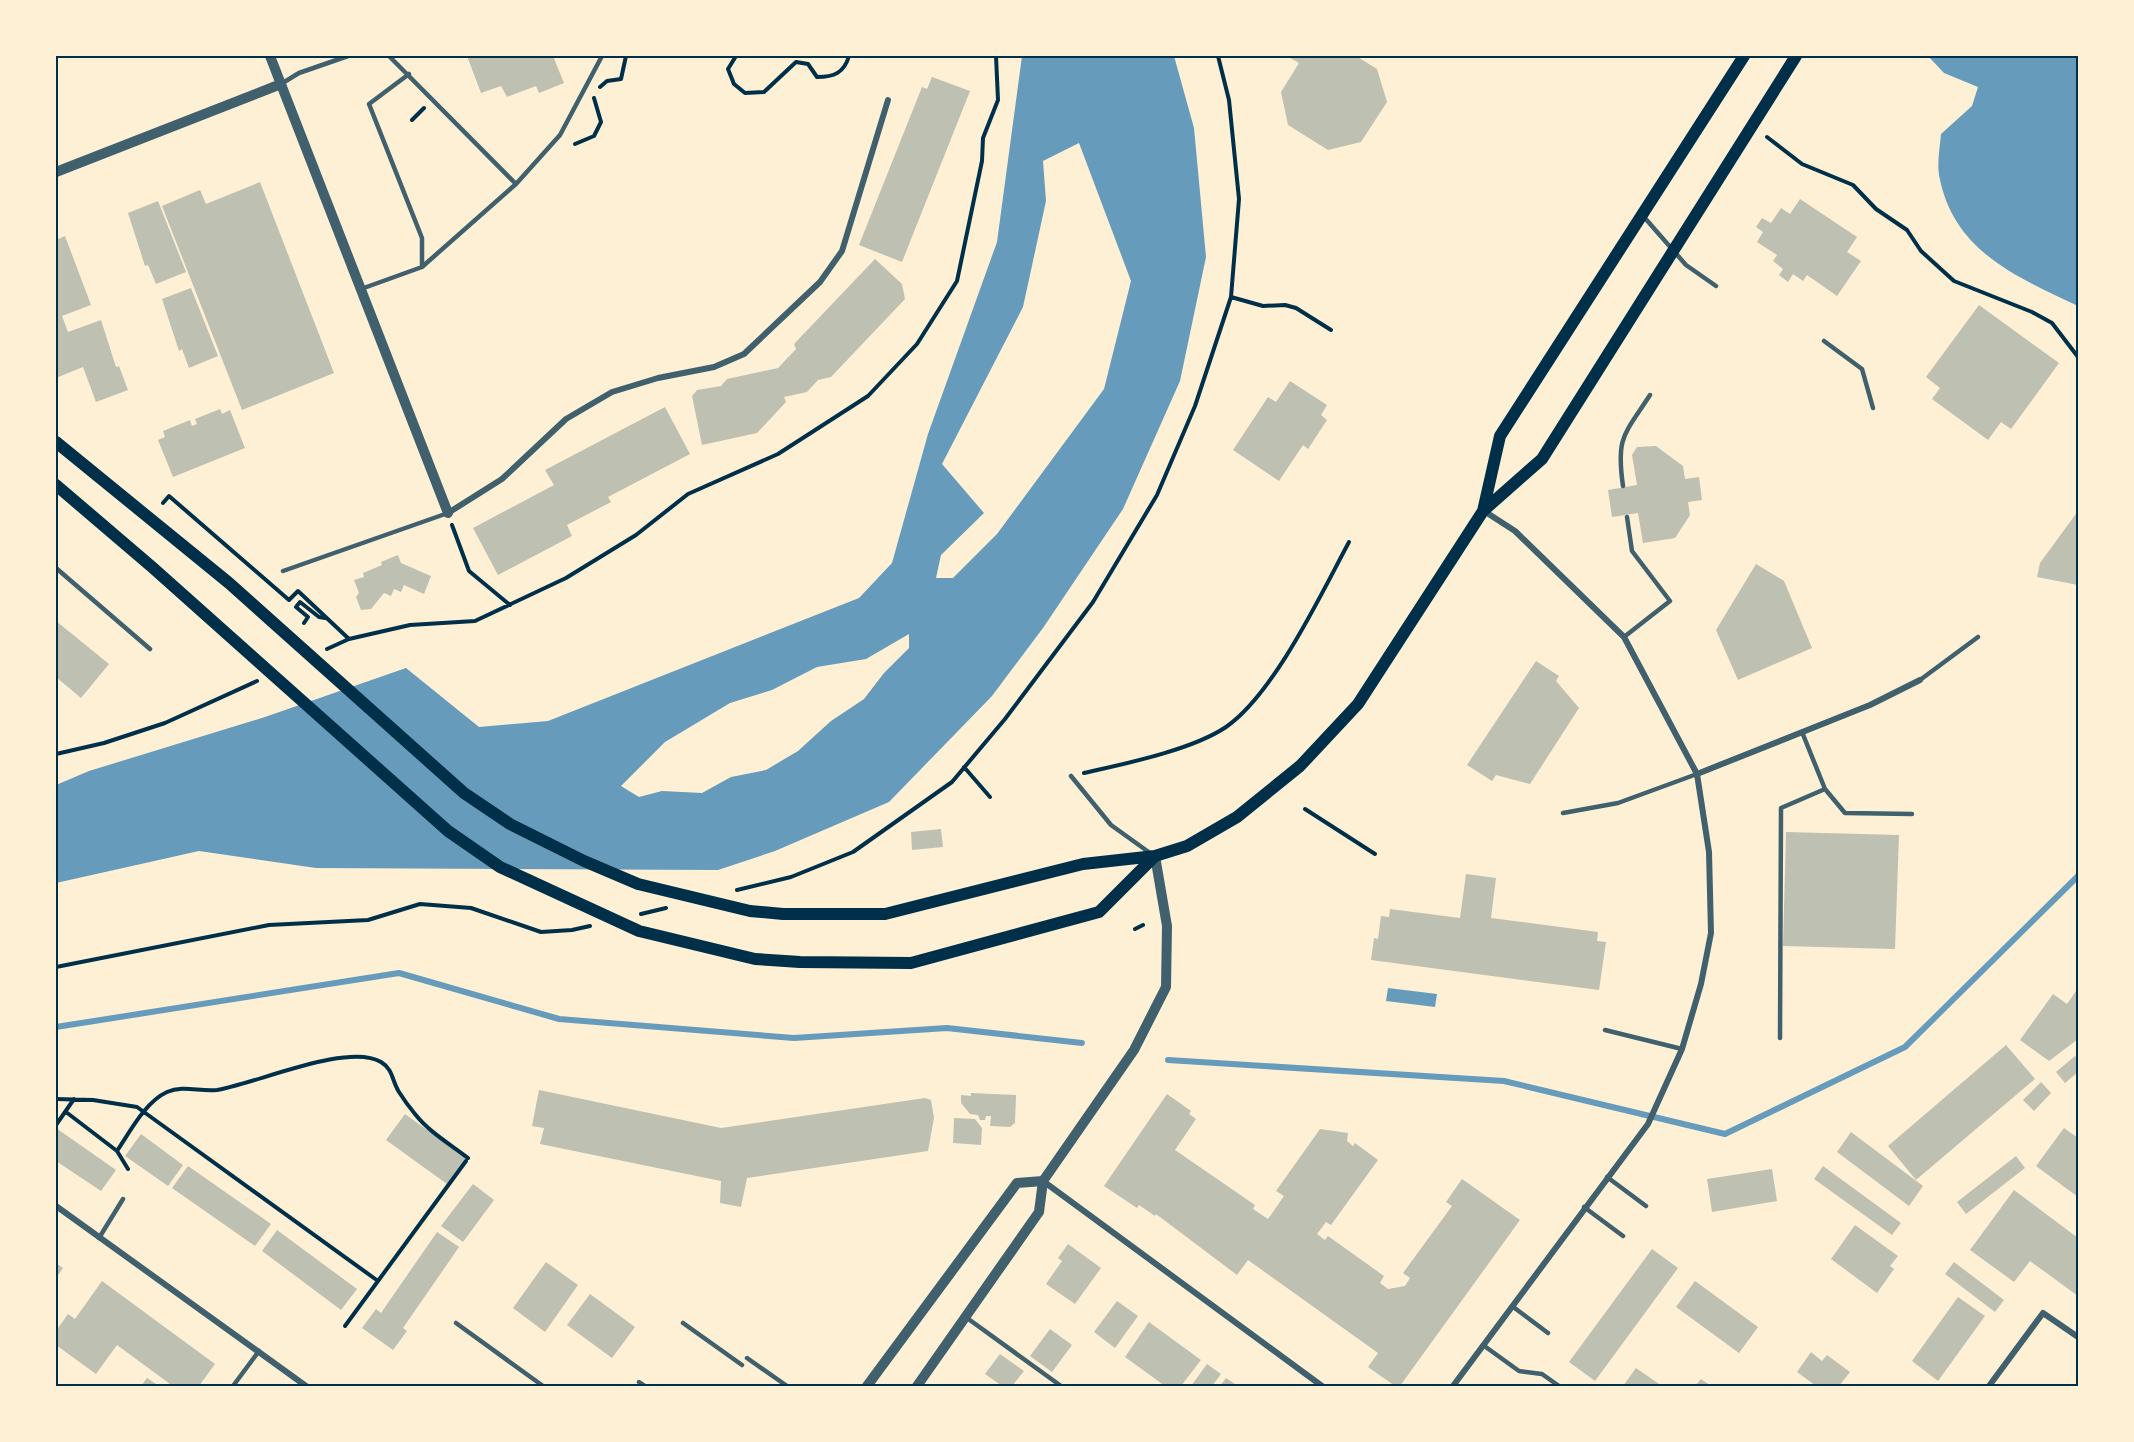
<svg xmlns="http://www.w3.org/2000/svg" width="2134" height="1442" viewBox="0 0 2134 1442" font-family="'PT Sans Narrow',sans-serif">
  <rect width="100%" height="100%" fill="#fdf0d5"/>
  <path fill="#669bbc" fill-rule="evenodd" d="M1022 56H1174L1194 128 1206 257 1180 381 1123 509 1043 628 992 696 889 802 775 851 718 870 316 868 199 851 56 883V785L89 771 265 717 406 668 479 727 548 721 859 598 892 563 928 434 997 242ZM1079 143 1131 281 1104 389 997 534 953 578H936L941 555 984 513 942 464 1023 307 1046 201 1043 161ZM909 634V648L884 673 864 699 831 721 798 751 766 770 731 777 702 793 662 791 639 797 621 786 665 742 730 703 772 690 817 667 866 659Z
    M1928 56H2078V306C2015 276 1953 251 1939 175 1937 162 1940 146 1941 134L1972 106 1978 87 1944 73Z
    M1388 988 1437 994 1435 1007 1386 1001Z"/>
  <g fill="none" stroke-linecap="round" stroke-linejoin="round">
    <path stroke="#669bbc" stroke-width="6" d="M56 1027 399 973 559 1019 794 1038 947 1028 1082 1043
      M1168 1060 1504 1081 1725 1134 1905 1047 2078 876"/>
  </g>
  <path fill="#bec0b2" d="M467 56H553L564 83 539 93 536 86 507 97 501 86 481 93Z
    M1287 56H1356L1377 69 1387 102 1361 142 1328 150 1288 125 1281 92 1299 63Z
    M932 77 970 91 902 262 859 245 922 87 927 89Z
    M260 182 334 373 242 410 162 206 200 190 206 204Z
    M1800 199 1857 237 1847 252 1861 261 1837 296 1807 275 1803 281 1793 274 1788 282 1779 275 1783 269 1773 261 1777 255 1757 242 1763 232 1756 227 1762 218 1771 223 1781 208 1790 214Z
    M158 201 186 272 156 284 148 265 145 266 128 213Z
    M65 236 91 305 62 316 68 332 101 320 116 367 119 366 128 390 96 402 83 367 56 378V240Z
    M875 259 902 284 905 299 831 377 818 380 807 392 784 397 786 402 757 433 702 445 692 396 697 390 721 386 727 379 778 368 796 349 794 344Z
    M191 288 218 356 189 368 182 349 179 351 162 299Z
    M1979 305 2059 363 2011 429 2001 422 1988 440 1932 399 1940 388 1926 377Z
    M1290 381 1327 405 1321 415 1327 420 1308 449 1303 445 1279 481 1233 450 1268 397 1276 402Z
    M665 407 690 454 608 497 611 502 567 525 572 536 498 575 473 528 554 485 545 470Z
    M220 409 222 414 230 410 245 448 173 477 158 440 165 437 163 431 190 420 192 426 197 424 195 419Z
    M1656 446 1683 466 1685 479 1699 477 1702 500 1688 502 1690 515 1675 538 1643 543 1638 513 1612 517 1608 490 1637 485 1632 455 1637 447Z
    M2078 511V585L2037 577 2040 563Z
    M398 555 401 563 431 576 424 594 404 585 401 592 394 589 391 596 384 593 371 609 361 610 356 597 359 593 354 580 364 577 363 573 382 565 381 562Z
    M1756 564 1784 581 1812 648 1738 680 1716 630Z
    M56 621 109 664 81 698 56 677Z
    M1536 661 1559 676 1556 681 1579 708 1530 784 1496 775 1492 781 1467 765Z
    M941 829 943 847 912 850 911 832Z
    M1786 832 1899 835 1895 949 1783 946Z
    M1466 874 1496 878 1491 918 1598 932 1597 941 1606 942 1599 990 1371 960 1374 938 1378 939 1381 916 1389 917 1390 909 1460 918Z
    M2078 988V1039L2049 1061 2020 1040 2053 994 2067 1004Z
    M2006 1045 2035 1079 1916 1180 1888 1146Z
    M2075 1056 2078 1061V1072L2065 1083 2056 1072Z
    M2041 1082 2051 1093 2034 1111 2023 1100Z
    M539 1090 721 1128 925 1098 931 1100 934 1118 928 1151 747 1178 741 1207 720 1203 721 1181 540 1144 544 1128 532 1126Z
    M971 1093 1016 1095 1015 1123 1010 1127 990 1126 991 1116H986L985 1120H980L978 1115 970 1114 961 1103V1095L971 1096Z
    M1167 1094 1191 1111 1189 1114 1196 1119 1175 1150 1255 1205 1253 1209 1268 1219 1284 1196 1276 1191 1320 1129 1348 1133 1347 1141 1353 1146 1355 1143 1378 1160 1331 1225 1326 1222 1317 1234 1325 1240 1328 1236 1384 1276 1380 1283 1388 1289 1405 1286 1410 1278 1403 1273 1452 1206 1446 1202 1462 1179 1520 1220 1400 1386H1395L1368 1367 1378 1353 1248 1260 1237 1275 1156 1214 1155 1216 1139 1205 1137 1208 1104 1186Z
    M405 1114 466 1158 447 1184 386 1140Z
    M954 1118 975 1119 982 1128 981 1145 953 1143Z
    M56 1128 116 1170 101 1191 56 1161Z
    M2064 1128 2078 1138V1197L2036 1166Z
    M1851 1132 1923 1186 1909 1206 1837 1152Z
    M141 1134 183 1165 168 1186 125 1156Z
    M2016 1156 2025 1168 1966 1214 1957 1202Z
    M188 1166 271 1224 255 1246 172 1188Z
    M1823 1166 1901 1223 1892 1235 1814 1179Z
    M1772 1169 1777 1201 1712 1212 1707 1179Z
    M473 1184 494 1200 463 1242 441 1226Z
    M2014 1190 2078 1238V1296L2030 1261 2014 1282 1970 1250Z
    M1855 1225 1898 1256 1890 1266 1894 1269 1877 1293 1831 1259Z
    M277 1230 357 1289 341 1310 262 1251Z
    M437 1232 459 1247 403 1328 407 1331 393 1350 362 1328 376 1309 381 1313Z
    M1068 1244 1101 1268 1075 1304 1046 1284 1062 1261 1058 1258Z
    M1652 1249 1678 1268 1595 1381 1569 1362Z
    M546 1262 578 1285 545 1332 513 1308Z
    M1954 1262 2004 1300 1995 1312 1945 1274Z
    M56 1263 63 1268 56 1278Z
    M102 1281 215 1364 199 1386H168L170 1384 117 1345 96 1374 56 1345V1331L68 1314 75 1319Z
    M1695 1281 1758 1327 1739 1353 1676 1307Z
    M590 1294 635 1327 612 1358 567 1325Z
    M1958 1297 1985 1316 1938 1381 1912 1361Z
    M1117 1301 1138 1316 1115 1348 1094 1332Z
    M1149 1322 1201 1360 1181 1386H1165L1125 1357Z
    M1050 1329 1072 1345 1052 1372 1030 1356Z
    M1811 1352 1822 1361 1827 1355 1850 1372 1839 1386H1816L1797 1372Z
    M1000 1354 1024 1371 1012 1386H1002L985 1374Z
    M1207 1364 1221 1374 1212 1386H1191Z
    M1636 1368 1662 1386H1623Z
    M147 1378 159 1386H141Z
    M1226 1378 1238 1386H1220Z
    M1701 1379 1711 1386H1695Z"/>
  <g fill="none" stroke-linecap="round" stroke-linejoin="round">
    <path stroke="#003049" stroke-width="4" d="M736 56 728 69 734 84 745 93 764 92 796 62 808 64 817 77C834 77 844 73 849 56
      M600 87 607 81 621 79 626 56
      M412 120 424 108
      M1767 137 1802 164 1853 185 1876 209 1907 230 1921 251 1954 281 2032 312 2052 323 2078 357
      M575 144 594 136 601 122 594 98
      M1231 297 1263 306 1285 305 1296 308 1331 330
      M163 503 169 496 289 600 298 591 349 639
      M452 525 469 571 510 605
      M304 623 308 617 296 607 300 602 319 617 325 618
      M327 649 349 639 410 625 475 621 566 578 636 535 688 494 778 454 868 396 917 344 957 281 982 161 983 138 998 100 996 56
      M56 754 104 743 165 723 257 681
      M964 767 990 797
      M1084 773C1124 764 1192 750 1226 727 1274 694 1321 594 1349 542
      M1305 809 1375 854
      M737 890 791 877 853 852 952 782 1005 719 1093 602 1157 495 1195 406 1231 297 1239 199 1229 100 1218 56
      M641 914 666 908
      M1135 929 1143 925
      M56 967 269 925 368 920 420 904 471 908 541 932 572 930 590 926
      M56 1099 93 1100 137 1107 378 1281
      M66 1112 117 1151
      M56 1125 74 1099
      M128 1169 117 1151C130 1132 145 1102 167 1092 183 1085 200 1092 217 1090 255 1084 348 1042 381 1062 393 1069 392 1081 399 1092 404 1100 410 1108 415 1114 429 1132 450 1144 468 1158
      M345 1326 466 1161"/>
    <path stroke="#3f606c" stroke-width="4.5" d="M389 56 516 184
      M409 74 369 104 422 238V267
      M281 84 299 73 348 56
      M1644 217 1686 265 1716 286
      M361 289 422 267 516 184 560 135 602 56
      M1824 341 1862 369 1873 408
      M1623 486C1616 437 1624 435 1650 395
      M56 568 150 649
      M283 571 448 513
      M1624 637 1670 601 1632 551 1627 517
      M1920 680 1978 637
      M1802 732 1825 789 1845 813 1912 814
      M1071 776 1111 825 1150 853
      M1563 813 1618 803 1697 774
      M1605 1030 1682 1049
      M1780 1038 1781 808 1825 789
      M1607 1177 1646 1206
      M1584 1207 1623 1236
      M99 1238 123 1199
      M1512 1306 1548 1333
      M967 1318 1061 1386
      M456 1323 543 1386
      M683 1323 742 1365
      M1483 1345 1519 1371 1542 1374 1559 1386
      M747 1358 787 1386
      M639 1382 645 1386
      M233 1386 259 1351"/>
    <path stroke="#3f606c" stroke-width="6" d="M448 513 502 479 566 419 612 392 658 378 714 367 744 354 820 282 842 251 888 100
      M1697 774 1870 705 1920 680
      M1043 1181 1322 1386
      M56 1206 306 1386
      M1453 1386 1648 1124 1682 1049 1701 984 1711 933 1709 852 1697 774 1624 637 1515 531 1484 511
      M1989 1386 2043 1313 2078 1337"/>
    <path stroke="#3f606c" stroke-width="10" d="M270 56 448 513
      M56 172 281 84
      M867 1386 1017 1183 1043 1181
      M917 1386 1039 1212 1043 1181 1134 1050 1166 987 1167 926 1155 856"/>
    <path stroke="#003049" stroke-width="12" d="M56 442 229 583 464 793 510 824 584 861 638 884 750 911 783 914H885L1083 864 1155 856 1187 846 1237 817 1300 766 1358 704 1483 511 1542 459 1796 56
      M56 485 152 567 448 831 500 867 639 931 755 959 800 962 911 963 1099 912 1155 856
      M1483 511 1500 436 1744 56"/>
  </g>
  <rect width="2134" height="1442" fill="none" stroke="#fdf0d5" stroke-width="114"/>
  <rect x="57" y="57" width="2020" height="1328" fill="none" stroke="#003049" stroke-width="2"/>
</svg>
